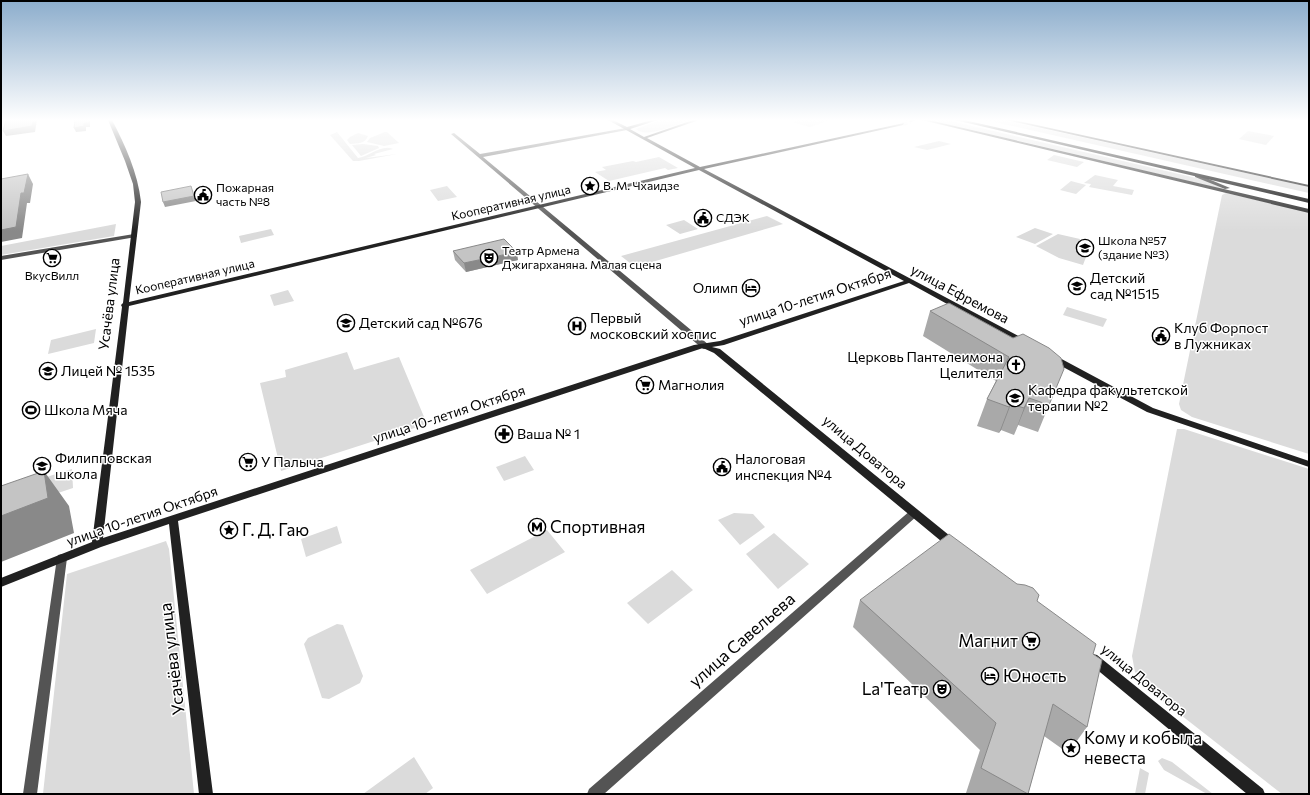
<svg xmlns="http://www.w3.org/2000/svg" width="1310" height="795" viewBox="0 0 1310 795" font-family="Commissioner,sans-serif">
  <rect width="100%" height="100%" fill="#fff"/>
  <path fill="#dbdbdb" d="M661 120H690C677 124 646 139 636 129Z
    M799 120H830L810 127 792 122Z
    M930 120H946L1205 180 1226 190Z
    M986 120H1004L1309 187V193Z
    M1248 131 1274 136 1266 145 1239 139Z
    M337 132 358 158C369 157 381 144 393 149L374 154 376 155 366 158 397 154 359 161H353L330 135Z
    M385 132H387L399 143 384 146 367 142 370 138Z
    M358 133 368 136C365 144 358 143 350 144L347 140 350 137Z
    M939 141 951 144 927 150 914 147Z
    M363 144 378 146 379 148 361 156 352 145Z
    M1054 155 1084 162 1077 167 1047 160Z
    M659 157 678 168 668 170 665 168 609 181 595 172 606 170 602 167 633 161 636 162Z
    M1095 175 1118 180 1113 186 1134 190 1132 195 1089 187 1091 184 1084 183Z
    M1071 181 1086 185 1076 194 1060 190Z
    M447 186 457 197 438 201 430 190Z
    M1226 193 1309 212V454L1192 417 1181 410 1179 404 1222 195Z
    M767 216 783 224 635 267 621 256Z
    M684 220 698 229 680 234 666 225Z
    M116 224 114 236 1 255V246Z
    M1035 228 1053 234 1035 244 1016 237Z
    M271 229 274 235 241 243 239 236Z
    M1058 234 1080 239 1078 246 1089 249 1083 265 1059 258 1036 246Z
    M288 290 294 301 274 306 270 295Z
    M1067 307 1107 319 1103 327 1063 315Z
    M96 329 94 343 48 354 51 340Z
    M347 352 354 370 399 357 427 424 281 471 260 383 286 377 285 370Z
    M1177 429H1184L1309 469V794H1282L1154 694 1135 672 1132 656Z
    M525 456 534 470 504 481 496 467Z
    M72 469 73 488 4 511 5 490Z
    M734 513 753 514 765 527 740 545 718 520Z
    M337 526 342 543 306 557 301 539Z
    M547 530 565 552 487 594 470 570Z
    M774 533 809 564 778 589 746 554Z
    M166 541 169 549 194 794H43L67 574Z
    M672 570 693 590 648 624 627 603Z
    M337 624 343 625 363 676 360 683 329 699 322 698 304 644 308 638Z
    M414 757 433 788 425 794H363Z
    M1162 758 1172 762 1213 794H1207L1164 770 1158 761Z
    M1140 768 1149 773 1145 794H1135Z"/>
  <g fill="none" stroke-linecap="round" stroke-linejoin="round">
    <path stroke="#d9d9d9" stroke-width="4.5" stroke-dasharray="4.5 2.5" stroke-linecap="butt" d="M903 124 911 121"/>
    <path fill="#545454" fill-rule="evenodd" d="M626 128H627V130L483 157 709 345 710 347 709 349H703L451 134 454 133 480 154Z
      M134 234 137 236 136 237 1 260V256Z
      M914 509 917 510 919 513 917 516 604 794H587L589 789 911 510Z
      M62 554 66 555 67 558 37 794H23L57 558 58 555Z"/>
    <path fill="#212121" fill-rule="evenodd" d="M108 120H112C125 145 138 173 141 202L129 302 695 168 608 120H613L627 127 652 120H658L630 129 644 137 693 120H699L647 138 700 167 904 123 903 125 704 169 1026 340 1027 342 1026 344H1020L909 283 724 345 712 347 720 349 955 540 956 543 955 546 951 547 947 546 714 353 703 348 178 521 213 794H199L169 524 101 547 1 587V578L92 542 122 307 121 305 123 303 135 202 133 184 125 161ZM699 170 904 281 720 341 694 345 103 538 129 306Z
      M910 120H915L911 122 909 121Z
      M922 120H929L1309 209V213Z
      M1006 120H1014L1309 185V187Z
      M1195 175H1199L1230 188 1225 189 1195 177Z
      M1050 356H1056L1153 408 1309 461V467L1147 412 1050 360 1049 358Z
      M1093 654 1097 655 1263 789 1265 794H1247L1089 663 1087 659 1089 655Z"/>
    <path fill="#000" fill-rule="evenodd" d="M955 120H964L1309 199V203Z"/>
  </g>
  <path fill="#a9a9a9" d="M453 251 518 260 466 272 455 260Z
    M930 311 1013 338 1049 405 1038 432 1018 425 1014 435 1001 430 999 433 977 426 987 399 996 381 923 336Z
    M860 600 1093 654 1087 727 1068 753 1044 736 1028 794H967L966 793 980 750 853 627Z"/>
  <path fill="#898989" d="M33 120H37L35 132 6 136 3 131Z
    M88 120H90V127H86V131L76 132 74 128 84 123Z
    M28 174 33 184 30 203H27L22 238 1 242V230Z
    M191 186 196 201 165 207 163 202Z
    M517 252 518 260 466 272 464 263Z
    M1029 398 1018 425 1014 435 1024 408Z
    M1011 404 1001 430 999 433 1009 407Z
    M44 471 69 506 74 533 1 562V516Z"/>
  <path fill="#c4c4c4" stroke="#898989" d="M6 120H33L32 126 3 131Z
    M75 120H88V122L84 123V126L74 128Z
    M28 174 24 193H21L16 227 1 230V179Z
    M191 186 194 196 163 202 161 192Z
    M504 239 517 252 464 263 453 251Z
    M949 303 1013 338 1023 334 1049 348 1061 358 1064 369 1049 405 1029 398 1024 408 1011 404 1009 407 987 399 1009 357 930 311Z
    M44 471 48 498 1 516V486Z
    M949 534 1017 584 1025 585 1033 588 1039 595 1037 601 1096 644 1093 654 1102 660 1087 727 1053 704 1028 794 981 768 996 723 860 600Z"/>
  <linearGradient id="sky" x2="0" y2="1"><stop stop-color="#8cadcc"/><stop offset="0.52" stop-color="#fff"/><stop offset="1" stop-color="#fff" stop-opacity="0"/></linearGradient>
  <rect width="1310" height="231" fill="url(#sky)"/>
  <defs>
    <symbol id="sight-ring" viewBox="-11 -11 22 22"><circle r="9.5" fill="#fff" stroke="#000" stroke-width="1.5"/><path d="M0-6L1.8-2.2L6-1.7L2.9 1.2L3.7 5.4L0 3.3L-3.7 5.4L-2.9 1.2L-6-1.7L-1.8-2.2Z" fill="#000"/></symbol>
    <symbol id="civic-ring" viewBox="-11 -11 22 22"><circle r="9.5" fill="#fff" stroke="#000" stroke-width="1.5"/><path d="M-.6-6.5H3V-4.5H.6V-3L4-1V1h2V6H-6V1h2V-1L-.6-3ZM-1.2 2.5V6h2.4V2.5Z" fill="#000"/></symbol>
    <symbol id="school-ring" viewBox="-11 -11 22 22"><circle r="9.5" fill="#fff" stroke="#000" stroke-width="1.5"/><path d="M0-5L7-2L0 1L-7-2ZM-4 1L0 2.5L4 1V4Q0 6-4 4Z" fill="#000"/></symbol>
    <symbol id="supermarket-ring" viewBox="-11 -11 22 22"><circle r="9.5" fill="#fff" stroke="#000" stroke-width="1.5"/><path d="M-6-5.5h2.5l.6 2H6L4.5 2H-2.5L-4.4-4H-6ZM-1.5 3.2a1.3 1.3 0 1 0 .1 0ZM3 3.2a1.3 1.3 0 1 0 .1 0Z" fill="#000"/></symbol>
    <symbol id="theatre-ring" viewBox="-11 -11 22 22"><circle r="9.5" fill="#fff" stroke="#000" stroke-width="1.5"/><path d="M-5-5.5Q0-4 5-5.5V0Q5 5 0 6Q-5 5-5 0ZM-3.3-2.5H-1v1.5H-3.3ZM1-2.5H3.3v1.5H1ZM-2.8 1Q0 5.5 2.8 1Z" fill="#000"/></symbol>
    <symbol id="hotel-ring" viewBox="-11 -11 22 22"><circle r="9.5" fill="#fff" stroke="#000" stroke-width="1.5"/><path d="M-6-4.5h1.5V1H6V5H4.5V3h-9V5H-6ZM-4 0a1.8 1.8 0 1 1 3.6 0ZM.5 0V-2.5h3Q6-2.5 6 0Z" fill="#000"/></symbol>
    <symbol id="hospital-ring" viewBox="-11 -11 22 22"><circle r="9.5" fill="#fff" stroke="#000" stroke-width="1.5"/><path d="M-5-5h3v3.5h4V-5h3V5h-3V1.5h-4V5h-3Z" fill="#000"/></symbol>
    <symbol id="church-ring" viewBox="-11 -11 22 22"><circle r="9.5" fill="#fff" stroke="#000" stroke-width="1.5"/><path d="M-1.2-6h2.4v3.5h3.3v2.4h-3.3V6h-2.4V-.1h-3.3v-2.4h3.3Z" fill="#000"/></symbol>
    <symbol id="university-ring" viewBox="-11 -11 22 22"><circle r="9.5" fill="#fff" stroke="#000" stroke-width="1.5"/><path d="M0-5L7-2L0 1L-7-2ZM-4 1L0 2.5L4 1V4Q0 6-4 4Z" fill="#000"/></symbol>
    <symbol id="stadium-ring" viewBox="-11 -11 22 22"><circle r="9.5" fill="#fff" stroke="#000" stroke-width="1.5"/><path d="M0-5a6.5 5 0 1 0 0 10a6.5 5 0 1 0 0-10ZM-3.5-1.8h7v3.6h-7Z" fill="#000"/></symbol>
    <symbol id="pharmacy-ring" viewBox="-11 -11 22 22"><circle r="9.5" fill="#fff" stroke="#000" stroke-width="1.5"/><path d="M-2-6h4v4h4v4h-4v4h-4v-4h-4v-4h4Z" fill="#000"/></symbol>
    <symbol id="metro-ring" viewBox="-11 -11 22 22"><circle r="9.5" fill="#fff" stroke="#000" stroke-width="1.5"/><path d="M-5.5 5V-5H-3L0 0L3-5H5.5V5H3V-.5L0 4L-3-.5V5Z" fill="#000"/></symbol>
  </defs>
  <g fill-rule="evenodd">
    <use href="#sight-ring" x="580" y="176" width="20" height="20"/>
    <use href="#civic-ring" x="193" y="185" width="20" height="20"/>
    <use href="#civic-ring" x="693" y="208" width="20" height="20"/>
    <use href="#school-ring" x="1075" y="238" width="20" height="20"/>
    <use href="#supermarket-ring" x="42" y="248" width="20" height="20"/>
    <use href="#theatre-ring" x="479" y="248" width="20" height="20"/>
    <use href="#school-ring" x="1067" y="276" width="20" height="20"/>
    <use href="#hotel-ring" x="741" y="278" width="20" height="20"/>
    <use href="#school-ring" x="336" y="313" width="20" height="20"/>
    <use href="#hospital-ring" x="567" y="316" width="20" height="20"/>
    <use href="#civic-ring" x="1151" y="326" width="20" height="20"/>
    <use href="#church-ring" x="1006" y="355" width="20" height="20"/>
    <use href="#school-ring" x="38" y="361" width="20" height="20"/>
    <use href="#supermarket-ring" x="635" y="375" width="20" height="20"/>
    <use href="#university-ring" x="1005" y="388" width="20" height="20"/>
    <use href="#stadium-ring" x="21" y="400" width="20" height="20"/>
    <use href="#pharmacy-ring" x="494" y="424" width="20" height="20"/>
    <use href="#supermarket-ring" x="238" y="452" width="20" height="20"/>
    <use href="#school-ring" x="32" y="456" width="20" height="20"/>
    <use href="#civic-ring" x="712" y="457" width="20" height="20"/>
    <use href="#metro-ring" x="527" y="517" width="20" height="20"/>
    <use href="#sight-ring" x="219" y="520" width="20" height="20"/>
    <use href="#supermarket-ring" x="1021" y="631" width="20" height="20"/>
    <use href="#hotel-ring" x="980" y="666" width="20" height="20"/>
    <use href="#theatre-ring" x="932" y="679" width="20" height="20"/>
    <use href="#sight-ring" x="1061" y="738" width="20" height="20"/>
  </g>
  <g text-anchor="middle" stroke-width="3" stroke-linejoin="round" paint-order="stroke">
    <g font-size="12" fill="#000" stroke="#fff" text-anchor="start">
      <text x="603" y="190">В. М. Чхаидзе</text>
      <text x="216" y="192">Пожарная<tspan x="216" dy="14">часть №8</tspan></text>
      <text x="716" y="222">СДЭК</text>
      <text x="1098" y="245">Школа №57<tspan x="1098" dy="14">(здание №3)</tspan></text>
      <text x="502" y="255">Театр Армена<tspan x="502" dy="14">Джигарханяна. Малая сцена</tspan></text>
      <text x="52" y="280" text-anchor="middle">ВкусВилл</text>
    </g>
    <g font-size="12" fill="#000" stroke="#fff">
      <text transform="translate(511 203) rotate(-13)" y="4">Кооперативная улица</text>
      <text transform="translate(195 277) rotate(-13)" y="4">Кооперативная улица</text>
    </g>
    <g font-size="14" fill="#000" stroke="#fff" text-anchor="start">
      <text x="1090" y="283">Детский<tspan x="1090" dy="16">сад №1515</tspan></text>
      <text x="738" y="293" text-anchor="end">Олимп</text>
      <text x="590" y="323">Первый<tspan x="590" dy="16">московский хоспис</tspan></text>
      <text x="359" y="328">Детский сад №676</text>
      <text x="1174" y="333">Клуб Форпост<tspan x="1174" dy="16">в Лужниках</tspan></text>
      <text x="1003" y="362" text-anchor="end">Церковь Пантелеимона<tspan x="1003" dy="16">Целителя</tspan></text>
      <text x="61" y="376">Лицей № 1535</text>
      <text x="658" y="390">Магнолия</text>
      <text x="1028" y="395">Кафедра факультетской<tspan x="1028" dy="16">терапии №2</tspan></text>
      <text x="44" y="415">Школа Мяча</text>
      <text x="517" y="439">Ваша № 1</text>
      <text x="55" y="463">Филипповская<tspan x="55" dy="16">школа</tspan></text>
      <text x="735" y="464">Налоговая<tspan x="735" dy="16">инспекция №4</tspan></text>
      <text x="261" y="467">У Палыча</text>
    </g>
    <g font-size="14" fill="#000" stroke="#fff">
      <text transform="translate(960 294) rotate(28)" y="5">улица Ефремова</text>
      <text transform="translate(815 297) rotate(-18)" y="5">улица 10-летия Октября</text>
      <text transform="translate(109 304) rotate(-83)" y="5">Усачёва улица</text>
      <text transform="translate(449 414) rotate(-18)" y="5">улица 10-летия Октября</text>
      <text transform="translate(865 452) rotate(40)" y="5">улица Доватора</text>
      <text transform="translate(142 516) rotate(-19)" y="5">улица 10-летия Октября</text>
      <text transform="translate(1144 680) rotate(39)" y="5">улица Доватора</text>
    </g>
    <g font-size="17" fill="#000" stroke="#fff" text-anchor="start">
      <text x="550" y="533">Спортивная</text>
      <text x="242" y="536">Г. Д. Гаю</text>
      <text x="1018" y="647" text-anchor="end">Магнит</text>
      <text x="1003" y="682">Юность</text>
      <text x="929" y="695" text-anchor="end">La'Театр</text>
      <text x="1084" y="744">Кому и кобыла<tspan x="1084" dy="20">невеста</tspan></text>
    </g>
    <g font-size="17" fill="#000" stroke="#fff">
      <text transform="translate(742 640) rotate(-41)" y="6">улица Савельева</text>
      <text transform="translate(172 659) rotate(-97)" y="6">Усачёва улица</text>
    </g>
  </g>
  <rect width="1310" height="795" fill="none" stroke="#000000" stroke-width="4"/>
</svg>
